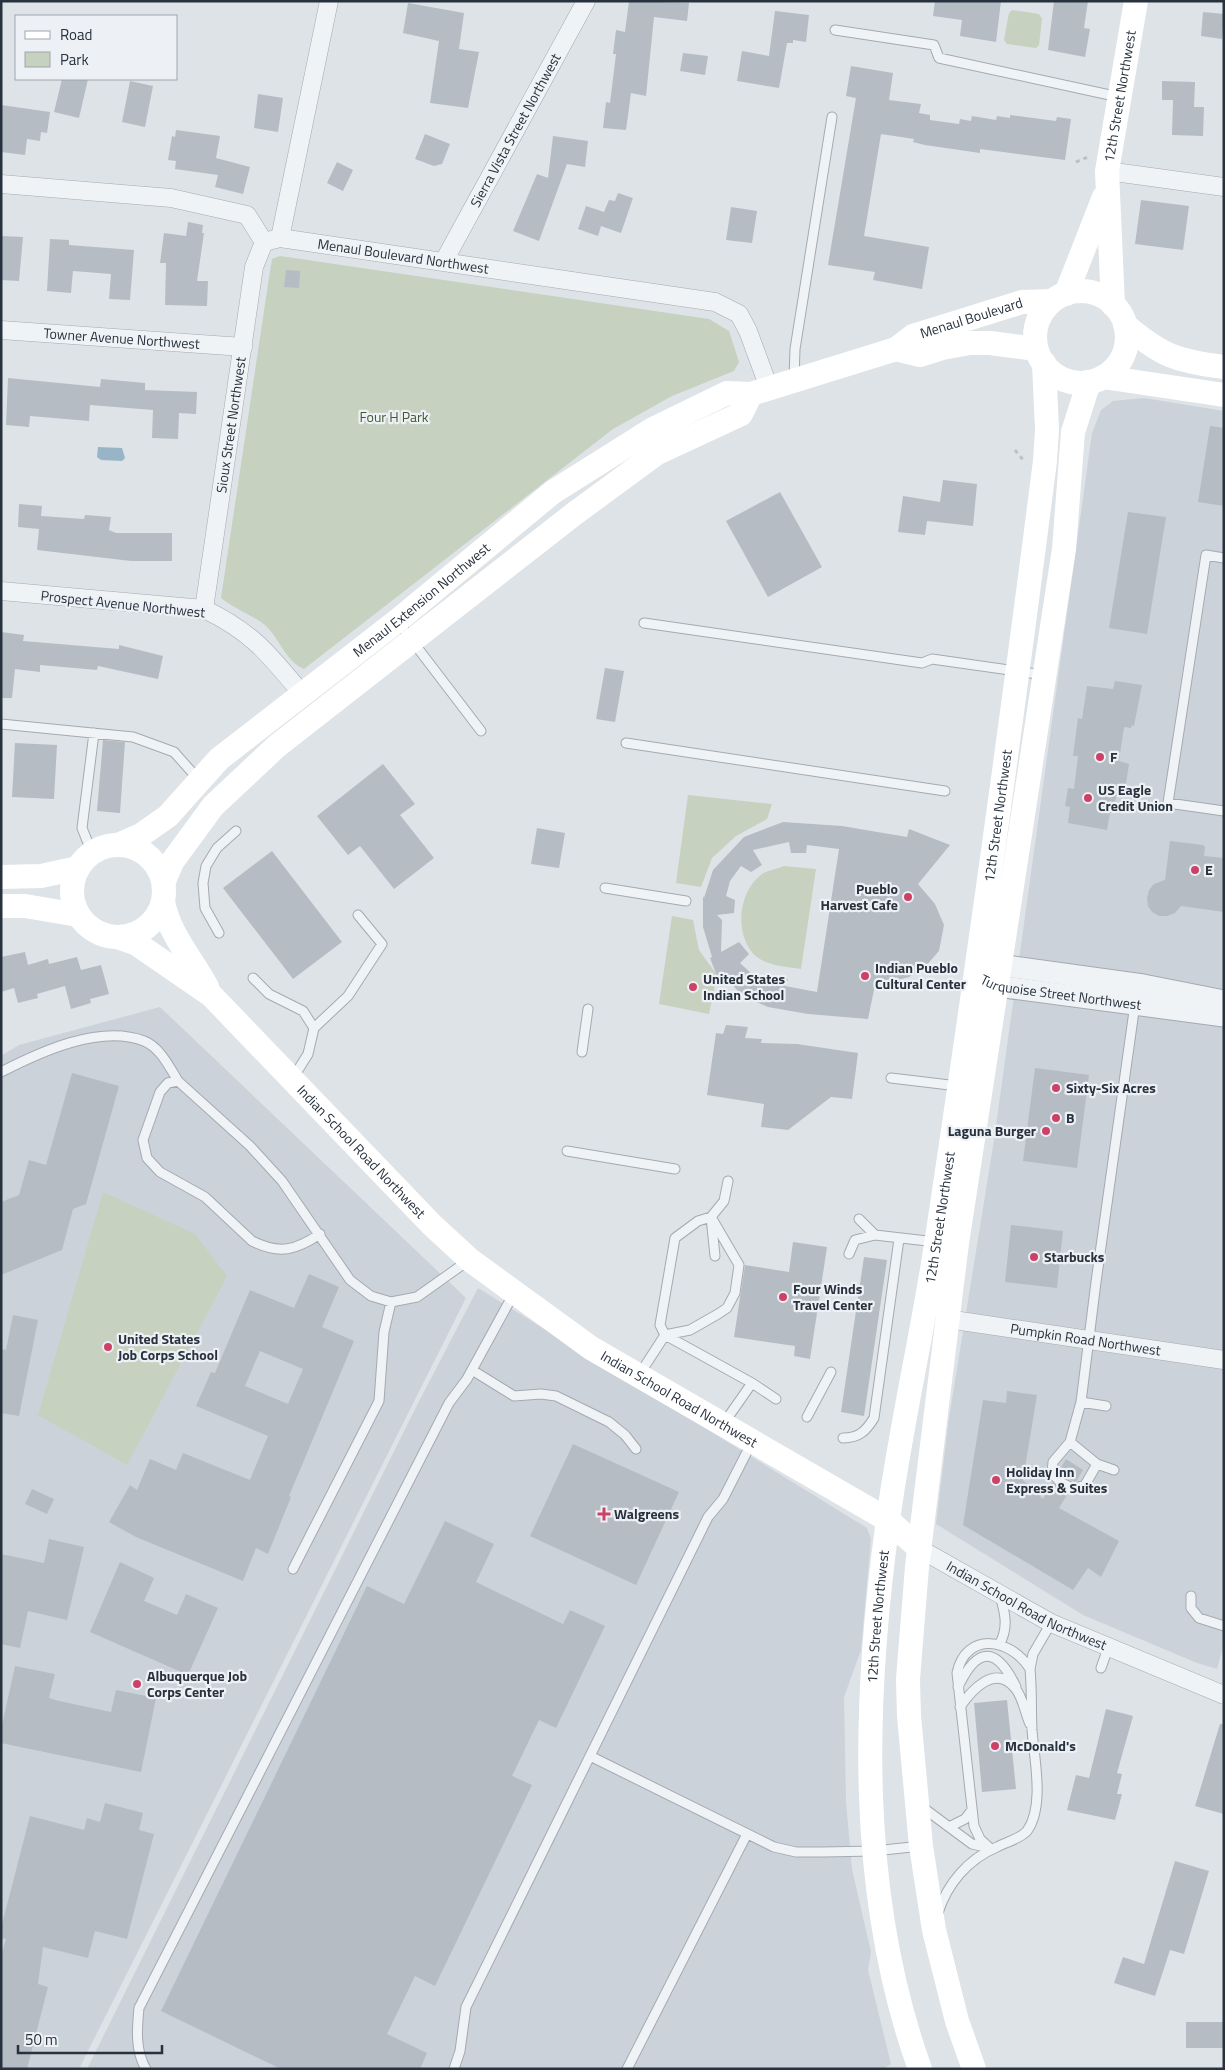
<svg xmlns="http://www.w3.org/2000/svg" width="1225" height="2070" viewBox="0 0 1225 2070" font-family="'Titillium Web',sans-serif">
  <rect width="100%" height="100%" fill="#dee3e7"/>
  <path fill="#ccd2d9" d="M1144 398 1224 411V1644L1217 1669 1197 1663 1083 1615 936 1524 949 1418 994 1140 1092 433 1101 410 1113 401Z
    M160 1007 466 1298 79 2069H1V1056L19 1045Z
    M478 1288 867 1528 871 1539 861 1650 844 1697 846 1802 852 1869 871 1952 868 1970 891 2064 883 2069H87L414 1411Z"/>
  <path fill="#c6d1bf" d="M1012 10 1039 14 1042 19 1039 45 1036 48 1007 44 1004 40 1009 13Z
    M280 256 709 319 729 331 739 362 734 371 672 396 613 429 304 669C287 662 280 641 268 628 259 618 234 609 221 598L270 271 272 259Z
    M688 795 772 804 767 819 736 836 712 858 701 887 676 883Z
    M784 866 816 869 801 969C785 966 762 966 751 951 735 929 739 891 762 874 768 870 778 869 784 866Z
    M672 916 693 920 699 950 717 975 709 1014 659 1004Z
    M103 1192 195 1234 227 1276 127 1465 38 1415Z"/>
  <path fill="#98b5c8" d="M98 447 122 448 125 458 122 461 101 460 97 457Z"/>
  <path fill="#b5bcc4" fill-rule="evenodd" d="M629 1 689 3 687 21 654 17 646 96 631 93 626 130 603 128 606 102 610 103 616 54H613L616 30 625 32Z
    M935 1H1001L996 42 960 36 962 20 933 16Z
    M1054 1H1088L1084 28 1090 29 1085 57 1048 50Z
    M408 3 464 13 459 49 479 52 468 108 430 103 439 41 403 33Z
    M775 11 809 15 806 42 793 40V43H787L779 88 737 81 742 51 769 56Z
    M1203 12 1224 14 1222 39 1201 36Z
    M683 53 708 56 705 75 680 71Z
    M851 66 893 73 889 100 921 104 919 113 930 115V120L959 124 960 119 971 121 972 116 996 120 997 116 1010 118V115L1056 121 1057 117 1071 119 1065 160 980 149V153L925 145 913 142 914 139 881 134 864 236 929 247 922 289 873 280 875 272 828 265 856 98 846 96Z
    M62 79H88L79 118 54 112Z
    M130 81 153 86 145 127 122 122Z
    M1162 81 1195 82 1194 107H1204L1203 136 1172 135 1173 100H1162Z
    M258 94 283 98 278 132 254 128Z
    M1 105 50 112 47 133 41 132 40 141 27 139 25 155 1 152Z
    M176 130 220 136 216 158 250 167 243 194 215 187 218 175 175 169 176 161 168 160 172 136 175 137Z
    M425 134 450 144 442 164 434 166 415 159Z
    M553 136 588 141 585 167 567 164 539 241 513 231 537 174 548 178Z
    M337 162 353 170 343 191 327 183Z
    M618 193 633 198 621 233 601 226 598 236 578 229 586 206 604 212 609 200 615 201Z
    M1141 200 1189 206 1183 250 1135 244Z
    M731 207 757 211 752 243 726 240Z
    M188 222 203 225 202 233H204L197 281H208L207 306 165 305 166 263H160L164 233 186 236Z
    M1 236 23 237 19 281 1 280Z
    M50 239 69 240V245L134 250 130 300 109 299 111 274 73 271 71 293 47 291Z
    M286 270 300 271 299 288 284 287Z
    M8 378 100 387 101 379 145 383V390L197 392 196 414 179 413 178 439 152 438 153 410 90 405 89 421 30 416 29 427 6 425Z
    M1210 426 1224 428V506L1198 502Z
    M943 480 977 484 973 526 927 521 925 535 898 532 903 496 940 502Z
    M780 492 822 567 768 597 726 521Z
    M19 504 42 506 41 516 84 519 85 515 111 517 109 530 116 533H172V561H131L37 550 39 529 18 527Z
    M1128 512 1166 517 1147 634 1109 628Z
    M1 632 24 635 23 641 119 649V645L163 656 158 679 98 666 97 670 40 665V672L15 669 12 698H1Z
    M605 668 624 671 615 722 596 719Z
    M1115 681 1142 685 1134 726 1132 725 1131 728 1124 727 1119 761 1129 764 1124 797 1116 796 1114 813H1110L1107 830 1068 823 1070 807 1065 806 1068 788 1074 789 1078 756H1073L1078 718 1082 719 1087 686 1113 689Z
    M103 740 125 742 120 813 97 811Z
    M15 743 57 745 54 799 12 797Z
    M383 764 415 804 400 815 434 858 394 889 360 846 348 855 317 816Z
    M783 822 842 826 907 837 909 829 950 845 918 884 935 904 944 925 939 951 924 968 909 977 890 982 876 980 868 1019 808 1014 768 1007 749 999 737 990 721 972V975L717 976 710 958 712 957 703 927V896L704 898 713 870 744 837ZM789 842 791 853H806L807 845 839 849 817 992 785 986 788 979 773 975 770 983 753 975 740 963 749 954 739 942 721 952 722 920 717 915 734 913 735 900 726 896 730 881 741 866 751 872 762 865 753 850Z
    M537 828 565 833 559 868 531 864Z
    M1170 841 1203 845 1205 847 1204 856 1224 858V912L1181 906 1175 913 1167 916H1159L1152 912 1148 906 1147 898 1149 890 1154 884 1165 880Z
    M272 851 342 942 293 979 223 888Z
    M25 952 28 965 48 959 49 964 77 957 81 970 101 965 109 994 90 999 91 1003 71 1009 65 986 37 994 38 998 18 1003 14 988 1 992V957Z
    M726 1025 748 1027 745 1038 762 1039 761 1043 797 1044 858 1053 852 1099 831 1097 788 1130 761 1127 764 1104 707 1095 716 1033 723 1034Z
    M1035 1068 1089 1075 1077 1168 1023 1161Z
    M72 1073 119 1086 86 1204 73 1209 62 1250 1 1275V1202L19 1195 29 1160 46 1165Z
    M1011 1225 1063 1231 1057 1288 1005 1282Z
    M793 1242 827 1247 810 1359 794 1356 795 1346 734 1337 745 1265 789 1272Z
    M864 1257 887 1260 864 1416 841 1412Z
    M309 1274 339 1287 322 1327 354 1341 289 1496 291 1497 268 1554 256 1548 243 1581 136 1537 109 1522 130 1485 137 1490 150 1459 176 1470 183 1453 250 1480 268 1436 196 1406 211 1372 215 1373 250 1290 294 1308ZM260 1351 303 1369 288 1404 245 1386Z
    M13 1315 38 1320 19 1416 1 1413V1349L6 1350Z
    M1007 1391 1037 1395 1023 1480 1043 1499 1052 1483 1068 1493 1059 1508 1119 1541 1101 1577 1088 1568 1073 1590 963 1525 983 1400 1006 1403Z
    M573 1444 679 1492 636 1585 530 1536Z
    M1066 1459 1083 1470 1076 1482 1064 1477 1059 1471Z
    M32 1489 54 1499 47 1514 25 1504Z
    M445 1521 494 1544 476 1582 563 1624 570 1610 605 1626 556 1728 539 1720 512 1776 532 1785 435 1986 415 1976 387 2034 427 2053 420 2069H281L161 2011 367 1586 404 1604Z
    M49 1539 84 1547 67 1620 28 1611 20 1648 1 1644V1554L44 1563Z
    M120 1562 154 1578 144 1601 177 1615 186 1594 218 1608 188 1675 90 1632Z
    M15 1666 55 1674 49 1698 59 1701 111 1712 116 1690 156 1698 141 1772 1 1743V1730Z
    M1007 1700 1016 1789 982 1792 974 1703Z
    M1106 1709 1133 1716 1117 1773 1122 1774 1117 1794H1122L1115 1820 1067 1810 1076 1775 1089 1778Z
    M1220 1724H1224V1814L1195 1806Z
    M105 1803 143 1813 139 1830 154 1834 127 1939 95 1931 88 1958 43 1947 38 1984 48 1987 27 2069H1V1956L6 1939 1 1938V1928L30 1816 84 1830 87 1818 100 1822Z
    M1175 1861 1209 1871 1184 1954 1170 1950 1155 1996 1114 1983 1123 1957 1144 1964Z
    M1186 2022H1224V2048H1186Z"/>
  <g fill="none" stroke-linecap="round" stroke-linejoin="round">
    <defs>
      <path id="service" d="M835 30 934 45 939 58 1119 97
        M794 379 795 349 832 117
        M1224 558 1206 555 1168 803 1224 811
        M397 621 481 731
        M644 623 922 663 932 659 1044 675
        M1 724 133 737 174 752 198 779
        M626 743 945 791
        M92 853 82 828 94 733
        M605 888 686 901
        M219 933 205 908 203 883 206 866 217 848 236 831
        M253 978 269 994 303 1011 314 1028 308 1054 293 1078
        M314 1028 348 996 382 944 358 915
        M582 1052 588 1009
        M1 1072C40 1052 100 1024 144 1041 160 1047 170 1068 178 1081
        M891 1078 958 1086
        M567 1151 675 1169
        M859 1219 875 1235 936 1242
        M320 1234C296 1250 280 1255 252 1241L205 1197 160 1172 147 1158 143 1140 160 1092 168 1083 178 1081 250 1146 282 1181 350 1280 371 1296 391 1302 417 1297 469 1260
        M849 1254 855 1240 875 1235
        M715 1256 711 1217 724 1201 728 1181
        M472 1370 514 1396 541 1394 556 1396 609 1422 625 1435 636 1449
        M639 1375 665 1335 690 1330 718 1314 727 1308 735 1293 739 1265 711 1217 698 1221 675 1238 660 1325 665 1335 752 1383
        M1081 1402 1106 1406
        M807 1417 831 1372
        M724 1423 752 1383 776 1399
        M843 1438C859 1438 866 1431 874 1418L899 1239
        M1070 1442 1097 1464 1114 1470
        M1097 1464 1085 1485 1074 1489 1060 1482 1052 1473 1053 1462 1070 1442 1081 1402 1096 1282 1135 1004
        M293 1569 379 1401 384 1332 391 1302
        M1191 1596V1608L1199 1618 1224 1626
        M999 1645C1009 1628 1005 1613 1000 1595
        M1101 1668 1108 1648
        M958 1687C978 1645 997 1647 1016 1687
        M960 1707C971 1691 995 1663 1015 1688 1023 1697 1025 1713 1030 1724
        M590 1756 774 1847 796 1852H823L874 1851 921 1846
        M921 1806 949 1827 965 1819 972 1810
        M949 1827 972 1844 989 1848
        M991 1849 980 1839 974 1826 957 1673C966 1631 1011 1638 1030 1669
        M938 1913C947 1884 968 1859 997 1847 1006 1842 1020 1839 1027 1831 1045 1806 1034 1758 1032 1730 1031 1709 1032 1689 1030 1669L1033 1654 1051 1623
        M146 2069C135 2051 137 2028 139 2008L449 1403 467 1379 514 1293
        M454 2069 460 2051 466 2007 708 1517 723 1499 752 1442
        M627 2069 747 1834"/>
      <g id="minor">
        <path d="M1107 171 1224 187"/>
        <path d="M1 184 171 198 247 215 264 242"/>
        <path d="M280 238 329 1"/>
        <path id="s1" d="M264 242 280 238 715 302 739 314 748 331 769 388"/>
        <path id="s2" d="M444 261 586 1"/>
        <path id="s3" d="M1 330 243 347"/>
        <path d="M1 591 204 609C252 632 269 654 302 694"/>
        <path id="s4" d="M204 609 254 267 264 242"/>
        <path id="s5" d="M947 1319 1224 1360"/>
        <path id="s6" d="M920 1549 1051 1623 1224 1695"/>
      </g>
      <g id="tertiary">
        <path d="M984 971 999 965 1143 985 1224 1001"/>
        <path id="s7" d="M981 978 997 986 1224 1016"/>
      </g>
    </defs>
    <use href="#service" stroke="#a3aab1" stroke-width="11"/>
    <use href="#minor" stroke="#a3aab1" stroke-width="19"/>
    <use href="#tertiary" stroke="#a3aab1" stroke-width="23"/>
    <path stroke="#bcc1c6" stroke-width="3" stroke-dasharray="4 4" stroke-linecap="butt" d="M1076 162 1088 157
      M1015 450 1024 461"/>
    <use href="#service" stroke="#f0f3f6" stroke-width="9"/>
    <use href="#minor" stroke="#f0f3f6" stroke-width="18"/>
    <use href="#tertiary" stroke="#f0f3f6" stroke-width="21"/>
    <g stroke="#fff" stroke-width="24">
      <circle cx="1081" cy="337" r="46"/>
      <path d="M1066 294 1104 197"/>
      <path id="s8" d="M1113 305 1107 171 1136 1"/>
      <path d="M1125 325C1162 356 1176 361 1224 367"/>
      <path d="M896 349 920 355 942 348 970 343H990L1036 349"/>
      <path d="M1103 377 1224 395"/>
      <path id="s9" d="M118 845 141 835 168 816 219 759 397 621 553 492 653 429 727 393 751 394 896 349 913 336 1022 302 1052 301"/>
      <circle cx="118" cy="891" r="46"/>
      <path d="M1 877 41 876 78 868"/>
      <path d="M164 881 172 862 213 806 277 746 574 514 657 453 741 414 751 394"/>
      <path d="M163 902C170 936 191 957 207 987"/>
      <path d="M1 906H25L78 915"/>
      <path id="s10" d="M120 938 137 944 211 995 432 1225 470 1260 591 1348 888 1520 920 1549"/>
      <path id="s11" d="M920 2069C857 1894 863 1701 888 1520 901 1425 923 1332 937 1238 976 979 1012 720 1045 461L1047 430 1044 363"/>
      <path d="M974 2069 957 2021 934 1930 921 1846 909 1716 908 1679 917 1567 957 1243 1064 549 1073 432 1089 382"/>
    </g>
  </g>
  <g fill="#ce4167" stroke="#edf1f5" stroke-width="2">
    <circle cx="1100" cy="757" r="5"/>
    <circle cx="1088" cy="798" r="5"/>
    <circle cx="1195" cy="870" r="5"/>
    <circle cx="908" cy="897" r="5"/>
    <circle cx="865" cy="976" r="5"/>
    <circle cx="693" cy="987" r="5"/>
    <circle cx="1056" cy="1088" r="5"/>
    <circle cx="1056" cy="1118" r="5"/>
    <circle cx="1046" cy="1131" r="5"/>
    <circle cx="1034" cy="1257" r="5"/>
    <circle cx="783" cy="1297" r="5"/>
    <circle cx="108" cy="1347" r="5"/>
    <circle cx="996" cy="1480" r="5"/>
    <path d="M601.5 1506.5h5v5h5v5h-5v5h-5v-5h-5v-5h5z"/>
    <circle cx="137" cy="1684" r="5"/>
    <circle cx="995" cy="1746" r="5"/>
  </g>
  <g text-anchor="middle" stroke-width="4.5" stroke-linejoin="round" paint-order="stroke">
    <g font-size="14" fill="#27323e" stroke="#edf1f5">
      <text dy="5" stroke="none"><textPath href="#s8" startOffset="210">12th Street Northwest</textPath></text>
      <text dy="5" stroke="none"><textPath href="#s2" startOffset="149">Sierra Vista Street Northwest</textPath></text>
      <text dy="5" stroke="none"><textPath href="#s1" startOffset="141">Menaul Boulevard Northwest</textPath></text>
      <text dy="5" stroke="none"><textPath href="#s9" startOffset="1021">Menaul Boulevard</textPath></text>
      <text dy="5" stroke="none"><textPath href="#s3" startOffset="121">Towner Avenue Northwest</textPath></text>
      <text dy="5" stroke="none"><textPath href="#s4" startOffset="186">Sioux Street Northwest</textPath></text>
      <text dy="5" stroke="none"><textPath href="#s9" startOffset="392">Menaul Extension Northwest</textPath></text>
      <text transform="translate(123 604) rotate(6)" y="5">Prospect Avenue Northwest</text>
      <text dy="5" stroke="none"><textPath href="#s11" startOffset="1268">12th Street Northwest</textPath></text>
      <text dy="5" stroke="none"><textPath href="#s7" startOffset="82">Turquoise Street Northwest</textPath></text>
      <text dy="5" stroke="none"><textPath href="#s10" startOffset="325">Indian School Road Northwest</textPath></text>
      <text dy="5" stroke="none"><textPath href="#s11" startOffset="862">12th Street Northwest</textPath></text>
      <text dy="5" stroke="none"><textPath href="#s5" startOffset="140">Pumpkin Road Northwest</textPath></text>
      <text dy="5" stroke="none"><textPath href="#s10" startOffset="730">Indian School Road Northwest</textPath></text>
      <text dy="5" stroke="none"><textPath href="#s6" startOffset="121">Indian School Road Northwest</textPath></text>
      <text dy="5" stroke="none"><textPath href="#s11" startOffset="458">12th Street Northwest</textPath></text>
    </g>
    <g font-size="14" fill="#405a34" stroke="#edf1f5">
      <text x="394" y="422">Four H Park</text>
    </g>
    <g font-size="14" font-weight="bold" fill="#27323e" stroke="#edf1f5" text-anchor="start">
      <text x="1110" y="762">F</text>
      <text x="1098" y="795">US Eagle<tspan x="1098" dy="16">Credit Union</tspan></text>
      <text x="1205" y="875">E</text>
      <text x="898" y="894" text-anchor="end">Pueblo<tspan x="898" dy="16">Harvest Cafe</tspan></text>
      <text x="875" y="973">Indian Pueblo<tspan x="875" dy="16">Cultural Center</tspan></text>
      <text x="703" y="984">United States<tspan x="703" dy="16">Indian School</tspan></text>
      <text x="1066" y="1093">Sixty-Six Acres</text>
      <text x="1066" y="1123">B</text>
      <text x="1036" y="1136" text-anchor="end">Laguna Burger</text>
      <text x="1044" y="1262">Starbucks</text>
      <text x="793" y="1294">Four Winds<tspan x="793" dy="16">Travel Center</tspan></text>
      <text x="118" y="1344">United States<tspan x="118" dy="16">Job Corps School</tspan></text>
      <text x="1006" y="1477">Holiday Inn<tspan x="1006" dy="16">Express &amp; Suites</tspan></text>
      <text x="614" y="1519">Walgreens</text>
      <text x="147" y="1681">Albuquerque Job<tspan x="147" dy="16">Corps Center</tspan></text>
      <text x="1005" y="1751">McDonald's</text>
    </g>
  </g>
  <rect width="1225" height="2070" fill="none" stroke="#27323e" stroke-width="5"/>
  <rect x="15" y="15" width="162" height="65" fill="#edf1f5" stroke="#9ea5ac"/>
  <rect x="25" y="31" width="25" height="8" fill="#ffffff" stroke="#9ea5ac"/>
  <text x="60" y="40" font-size="15" fill="#27323e">Road</text>
  <rect x="25" y="52" width="25" height="15" fill="#c6d1bf" stroke="#9ea5ac"/>
  <text x="60" y="65" font-size="15" fill="#27323e">Park</text>
  <path d="M18 2045v8h144v-8" fill="none" stroke="#27323e" stroke-width="2.5"/>
  <text x="25" y="2045" font-size="15" fill="#27323e" stroke="#edf1f5" stroke-width="4" paint-order="stroke">50 m</text>
</svg>
